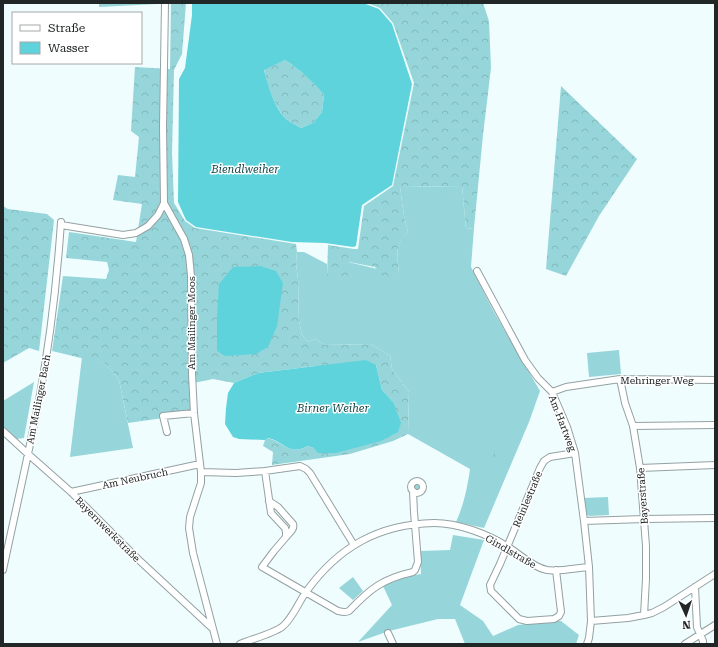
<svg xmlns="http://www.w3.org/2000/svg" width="718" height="647" viewBox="0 0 718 647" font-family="'Roboto Serif',serif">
  <defs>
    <pattern id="forest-crowns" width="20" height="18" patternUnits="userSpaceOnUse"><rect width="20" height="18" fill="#96d6da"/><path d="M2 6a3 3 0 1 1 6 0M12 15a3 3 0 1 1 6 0" fill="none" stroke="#81b8bb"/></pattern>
    <pattern id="park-tufts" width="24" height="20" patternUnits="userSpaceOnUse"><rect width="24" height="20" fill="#96d6da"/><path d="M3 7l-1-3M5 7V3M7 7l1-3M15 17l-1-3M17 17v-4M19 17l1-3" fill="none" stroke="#81b8bb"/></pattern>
  </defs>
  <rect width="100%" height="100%" fill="#effdfe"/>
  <path fill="#96d6da" d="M99 3H157V4L99 7Z
    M462 186 466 229 474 228 471 267 494 312 540 391 529 422 484 528 456 522C464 504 467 489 470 469L408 434 409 392 392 369 390 356 371 344 326 345 315 339 308 342 302 335 299 321 298 279 296 263 297 252H304L327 264V277L348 262 399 274C398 256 393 245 408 232L404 216 400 187Z
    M619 350 621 374 589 377 587 353Z
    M82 357 106 364 119 380 133 448 70 457Z
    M34 382 24 438 17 439 3 426V401Z
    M608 497 609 515 589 516 584 513V498Z
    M453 535 484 540 460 605 483 621 493 636 518 625 557 621H561L579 635 576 644H465L455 619H438L389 631 358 642 392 605 383 586 408 576 421 574 420 551 450 550Z
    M353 577 363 591 353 600 339 588Z"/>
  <path fill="url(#forest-crowns)" d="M171 3H186L182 54 174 70 172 153 174 203 185 221 195 228 296 244 297 252 296 263 298 279 299 321 302 335 308 342 315 339 326 345 371 344 390 356 392 369 409 392 408 434 393 441 350 454 272 465 273 452 263 446 265 440 267 438C284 442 290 456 308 446L314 448 393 402 382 390 376 365 316 366 258 373 234 383 213 379 189 384 191 414 128 423 119 380 106 364 52 351 63 276 106 279 109 270 107 262 66 258 69 232 136 242 142 204 113 200 118 175 135 177 139 137 131 131 135 67 170 69Z
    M367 3H483L489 21 491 68 483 135 474 228 466 229 462 186 400 187 404 216 408 232C393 246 398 256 399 274L384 278 375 267 349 262 348 280 327 277 328 245 354 249H358L364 206 393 186 414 83 393 23 380 8Z
    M285 60C302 72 312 79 324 95L322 112 313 123 301 128C296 125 289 122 285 118 273 104 268 86 264 69Z
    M561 86 637 159 599 216 566 276 546 269Z
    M3 206 8 209 47 214 54 220 39 351 29 348 3 363Z
    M411.5 487a5.5 5.5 0 1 1 11 0a5.5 5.5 0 1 1-11 0Z"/>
  <path fill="url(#park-tufts)" d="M497 449C495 459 494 464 483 462L480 454Z"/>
  <path fill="#5fd3db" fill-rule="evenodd" d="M192 3H363L379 9 392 24 412 84 392 185 362 205 356 246 353 247 325 243 292 242 196 227 186 220 178 202 179 79 185 68 192 15ZM285 60C300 70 313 81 324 95L322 112 313 123 301 128C296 125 289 122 285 118 273 105 269 87 264 70Z
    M260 266 276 271 283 283 277 326 268 347 256 354 225 356 217 351V318L219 284 233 267Z
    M366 360 376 365 382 390 393 402 401 423 398 432 381 441 336 453H318L314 448 308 446C289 456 285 442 268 438L265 440 239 439 233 437 225 424 226 408 228 393 234 383 258 373Z"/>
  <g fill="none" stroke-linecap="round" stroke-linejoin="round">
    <defs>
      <path id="minor" d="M165 3 163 127 164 203 184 239 189 255 191 276 192 374 194 413 201 472V483L190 517 189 528 193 553 217 644
        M61 225 123 235 136 233 148 226 158 215 164 203
        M477 271 525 360 538 378 552 392 567 427 575 453 584 521 589 567 591 621 589 638 587 644
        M620 379 625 403 633 426 640 468 646 546V579L644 615
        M552 392 566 387 620 379 715 380
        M633 426 715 425
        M3 431 28 454 71 492 140 561 211 627
        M167 432 163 416 194 413
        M640 468 715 465
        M265 471 271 513 285 528 286 532V537L274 551 262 567 338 611C342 612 345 613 349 611 370 589 382 579 413 572L415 570 418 562 414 512 413 491
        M201 472 236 473 265 471 300 466 306 469 310 473 354 545
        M411 487a6 6 0 1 1 12 0a6 6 0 1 1-12 0Z
        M71 492 200 464
        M269 501 278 507 293 524C295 529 289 533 286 537
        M584 521 644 519 715 518
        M3 570C15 513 28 457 39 400 50 341 57 281 61 222
        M556 570 561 612 559 616 554 619 527 621 519 619 491 591 490 585 500 564 540 468 544 461 550 457 575 453
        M695 587 697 627 703 641V644
        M591 621 628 618 644 615 652 613 664 607 715 574
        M388 633 393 644
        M240 644C252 639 272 634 282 627 293 618 298 603 306 592 338 547 379 524 434 523 458 523 488 534 508 547 520 554 532 567 547 570 559 572 576 568 589 567
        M685 644 715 625"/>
    </defs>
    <use href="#minor" stroke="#94a1a2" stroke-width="8"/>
    <use href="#minor" stroke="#fff" stroke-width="6"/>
  </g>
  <g text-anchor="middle" stroke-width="3" stroke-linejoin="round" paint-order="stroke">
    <g font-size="10" fill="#212627" stroke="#fff">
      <text transform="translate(191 323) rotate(-90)" y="4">Am Mailinger Moos</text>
      <text x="657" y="384">Mehringer Weg</text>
      <text transform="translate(38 399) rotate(-79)" y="4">Am Mailinger Bach</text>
      <text transform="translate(563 423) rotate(69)" y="4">Am Hartweg</text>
      <text transform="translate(135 478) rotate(-12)" y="4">Am Neubruch</text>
      <text transform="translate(642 496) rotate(-94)" y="4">Bayerstraße</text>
      <text transform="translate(527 499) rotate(-67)" y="4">Reinlestraße</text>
      <text transform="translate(108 529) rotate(45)" y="4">Bayernwerkstraße</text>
      <text transform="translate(511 551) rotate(30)" y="4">Gindlstraße</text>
    </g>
    <g font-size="11" font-style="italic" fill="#13474b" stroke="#fff">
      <text x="245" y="173">Biendlweiher</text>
      <text x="333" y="412">Birner Weiher</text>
    </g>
  </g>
  <rect width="718" height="647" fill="none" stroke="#212627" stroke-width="8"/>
  <rect x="12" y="12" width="130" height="52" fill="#ffffff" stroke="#a6a8a9"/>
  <rect x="20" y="25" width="20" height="6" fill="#ffffff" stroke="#a6a8a9"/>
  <text x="48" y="32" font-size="12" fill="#212627">Straße</text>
  <rect x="20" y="42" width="20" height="12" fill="#5fd3db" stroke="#a6a8a9"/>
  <text x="48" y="52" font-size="12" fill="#212627">Wasser</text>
  <g transform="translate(686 615) rotate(177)" stroke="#ffffff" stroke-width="3" paint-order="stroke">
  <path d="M0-3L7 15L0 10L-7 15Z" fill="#212627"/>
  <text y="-6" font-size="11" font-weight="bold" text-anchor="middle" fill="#212627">N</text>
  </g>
</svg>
